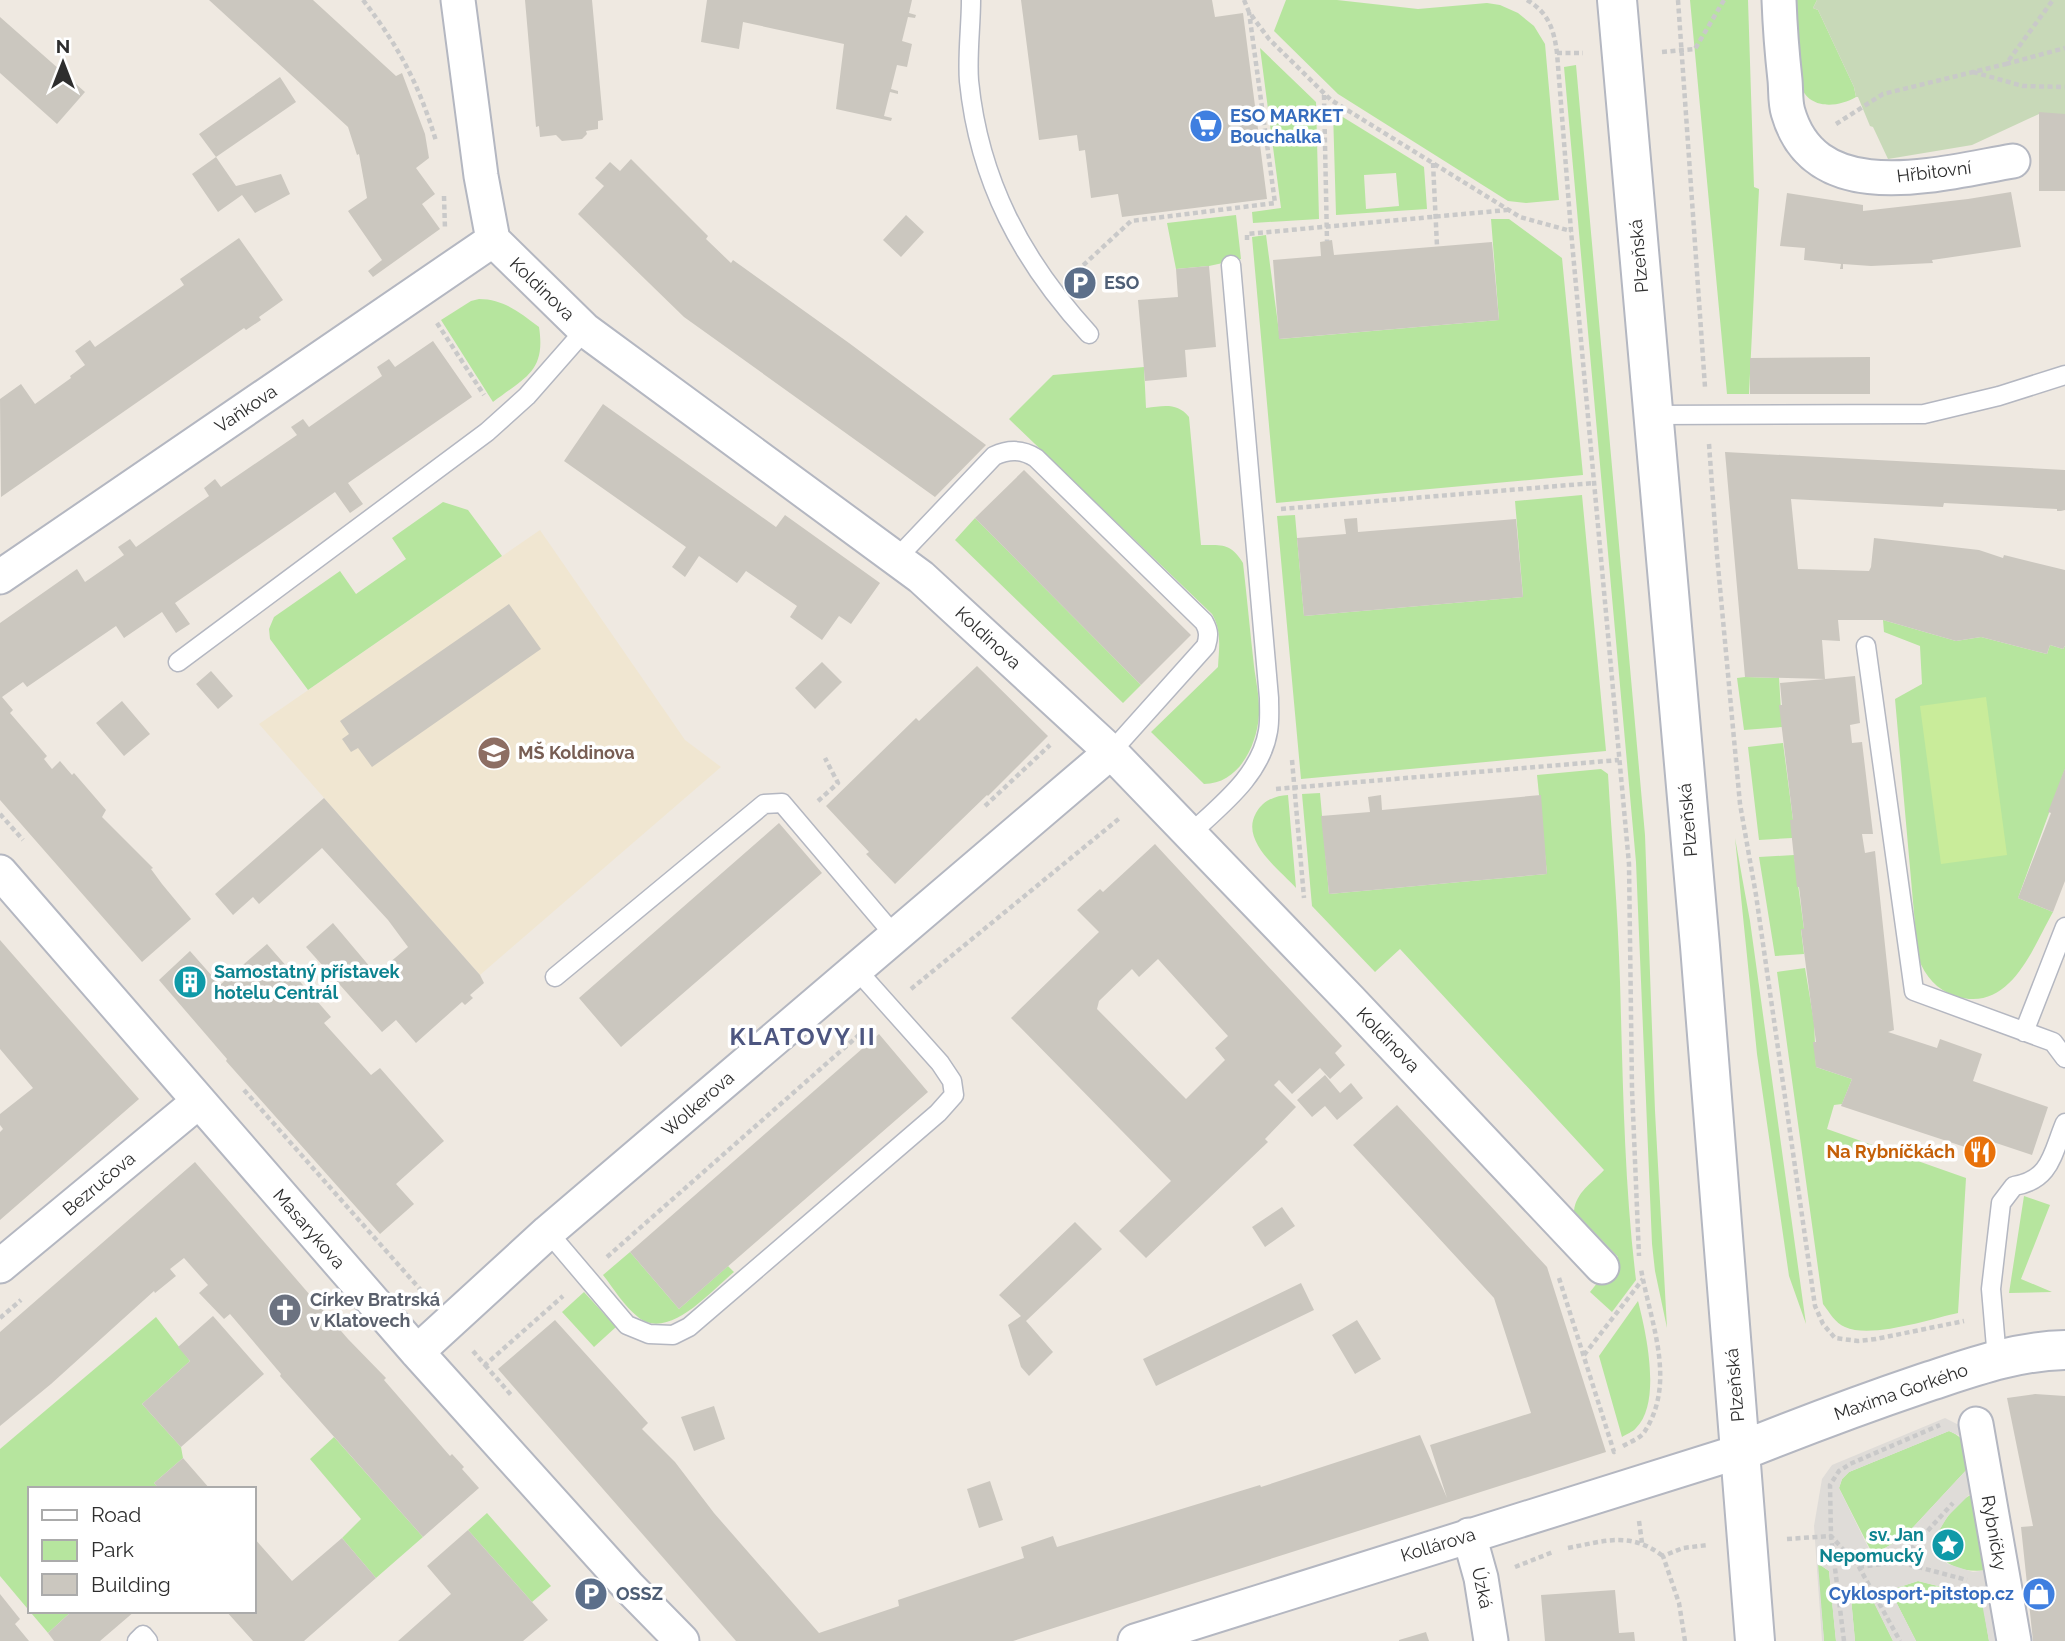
<svg xmlns="http://www.w3.org/2000/svg" width="2065" height="1641" viewBox="0 0 2065 1641" font-family="Raleway,sans-serif">
  <rect width="100%" height="100%" fill="#efe9e1"/>
  <path fill="#f0e6d1" d="M540 530 685 740 721 767 480 975 259 724Z"/>
  <path fill="#b6e59e" fill-rule="evenodd" d="M1286 0H1337L1418 9 1487 3 1500 5 1518 13 1534 26 1545 44 1559 200 1526 203 1508 201 1338 94 1274 31Z
    M1690 0H1748L1754 187 1759 189 1749 394H1727Z
    M1797 0H1817L1813 8 1818 10 1854 87 1856 97C1837 108 1808 110 1800 84 1793 61 1798 25 1797 0Z
    M1260 48 1316 102 1319 219 1253 223 1252 212 1281 208Z
    M1576 65 1645 835 1655 1111 1667 1328 1655 1271 1652 1244 1636 862 1564 67Z
    M1333 111 1424 167 1427 209 1336 215ZM1396 173 1399 206 1366 209 1364 175Z
    M1236 215 1241 259 1209 266 1176 269 1167 223Z
    M1491 219H1509L1562 258 1583 475 1276 503 1252 237 1266 235 1280 339 1499 320Z
    M479 299C504 299 520 313 539 327 546 372 525 377 493 402L441 320 471 301Z
    M1144 367 1146 408C1163 406 1177 402 1189 417L1201 545C1222 545 1231 543 1243 563 1247 597 1250 632 1254 666 1256 682 1260 699 1259 715 1257 745 1239 784 1204 784L1151 732 1218 667C1219 648 1222 631 1212 614L1009 419 1053 375Z
    M1582 495 1606 751 1301 779 1277 516 1295 515 1304 616 1523 597 1515 501Z
    M443 502 468 510 502 556 308 690 270 639 269 629 274 617 340 571 356 594 406 559 392 538Z
    M975 518 1141 685 1123 703 955 540Z
    M1883 620 1956 641 1981 637 2047 654 2050 645 2063 649 2065 646V769L2018 898 2053 912C2032 949 2010 1014 1955 996 1936 989 1926 977 1918 958L1895 699 1922 684 1920 646 1884 632Z
    M1745 677 1779 678 1782 727 1744 730 1737 678Z
    M1783 743 1793 820 1792 838 1759 840 1748 747Z
    M1601 769 1608 774C1612 843 1618 912 1620 982 1623 1081 1624 1181 1636 1280L1612 1312 1590 1292 1618 1257 1574 1211C1576 1192 1592 1183 1604 1170L1400 949 1375 972 1312 906 1302 794 1320 793 1329 894 1547 874 1537 775Z
    M1288 795 1296 888C1279 869 1240 841 1256 813 1263 800 1275 796 1288 795Z
    M1735 838 1750 921 1806 1324 1789 1276 1757 1054Z
    M1794 855 1804 929 1801 930 1804 954 1775 956 1759 857Z
    M1805 968 1814 1022 1816 1067 1852 1079 1842 1104 1834 1105 1827 1129 1966 1178 1958 1313C1930 1319 1871 1339 1845 1327 1835 1323 1830 1313 1823 1304L1777 972Z
    M2024 1196 2050 1205 2021 1279 2052 1292 2009 1293Z
    M630 1252 679 1309 728 1266 734 1272C712 1290 668 1342 638 1317 624 1306 614 1289 603 1275Z
    M584 1292 616 1327 594 1347 562 1312Z
    M1638 1301C1646 1332 1662 1403 1636 1428 1633 1432 1626 1434 1622 1437L1599 1356Z
    M156 1317 190 1361 142 1404 181 1447 183 1458 154 1483 159 1489H30V1611H72L48 1633 0 1576V1449Z
    M1949 1431C1968 1439 1966 1448 1970 1466L1904 1537 1878 1552 1870 1549 1839 1488 1842 1479 1849 1472Z
    M334 1437 423 1537 376 1578 342 1538 361 1519 310 1459Z
    M1974 1494 1988 1570C1967 1573 1948 1568 1935 1551 1935 1545 1934 1540 1937 1535 1943 1521 1960 1497 1974 1494Z
    M487 1513 551 1586 532 1602 468 1530Z
    M1817 1563 1829 1571 1836 1641H1824Z
    M1918 1581 1962 1592 1966 1590 1982 1598 1989 1641H1916L1890 1590Z
    M1867 1595 1871 1596 1893 1641H1855L1851 1598Z"/>
  <path fill="#c8d9b8" d="M1817 0H2065V114H2039L1972 145 1888 159 1873 127 1870 126 1858 97H1856L1854 87 1818 10 1813 8Z"/>
  <path fill="#c9ec9a" d="M1986 697 2007 855 1941 864 1920 706Z"/>
  <path fill="#dfdcd8" fill-rule="evenodd" d="M1945 1418 1963 1427 2001 1641H1989L1981 1598 1966 1590 1962 1592 1918 1581 1890 1590 1916 1641H1893L1871 1597 1867 1595 1851 1598 1855 1641H1836L1829 1571 1818 1563 1824 1641H1822L1814 1526 1822 1479 1832 1465ZM1949 1431 1960 1436 1965 1442 1970 1466 1904 1537 1878 1552 1869 1549 1839 1488 1842 1479 1849 1472ZM1974 1494 1987 1570 1973 1572 1948 1564 1935 1551V1537L1948 1516 1969 1495Z"/>
  <path fill="#cbc7bf" fill-rule="evenodd" d="M209 0H313L396 76 402 73 425 134 429 158 416 168 435 194 422 204 440 229 373 277 368 271 382 260 348 211 367 198 359 154 357 155 348 127Z
    M525 0H592L603 120 598 121V129L586 131 587 134 582 139 562 141 556 135 540 137 539 126 536 127Z
    M707 0H912L909 13 916 15 915 18 908 17 902 41 912 44 907 67 897 65 891 89 898 91V94L890 92 884 116 892 118 891 121 836 109 844 44 743 22 739 49 701 42Z
    M1021 0H1212L1215 17 1243 13 1267 199 1122 217 1118 194 1091 198 1085 150 1079 151 1077 135 1039 140Z
    M0 17 85 92 57 124 0 73Z
    M280 77 296 102 216 157 199 134Z
    M2039 112 2065 114V191H2039Z
    M216 157 236 186 281 174 290 194 255 213 242 195 218 212 192 174Z
    M631 159 708 236 706 239 731 263 733 260 849 343 986 445 935 497 684 317 578 214 604 186 595 178 610 162 620 171Z
    M2011 192 2021 247 1932 260 1933 263 1871 266 1843 264V269H1840L1841 264 1804 260 1805 248 1780 246 1787 193 1863 205V211L1968 199Z
    M906 215 924 232 901 257 883 240Z
    M239 238 283 300 259 317 261 320 246 330 244 328 1 497 0 399 21 384 35 404 71 378 70 376 85 365 75 351 90 340 95 347 184 285 180 279Z
    M1332 240 1334 255 1492 242 1499 320 1279 339 1273 260 1321 256 1320 242Z
    M1209 266 1216 347 1185 350 1187 377 1145 381 1138 300 1178 297 1176 269Z
    M433 341 472 397 348 483 363 504 350 513 335 492 298 518 175 603 190 624 176 633 162 612 124 638 116 626 27 687 23 682 2 697 13 710 10 713 47 756 44 759 52 769 60 761 72 775 74 773 106 810 102 817 153 868 151 869 162 884 191 919 142 962 0 800V623L77 569 85 582 124 555 118 547 130 539 136 547 209 496 204 488 215 479 221 487 297 435 291 427 303 419 309 427 382 376 377 367 389 359 395 367Z
    M1870 357V394H1750V358Z
    M603 404 776 527 785 515 880 583 851 624 839 616 822 640 790 617 797 606 746 571 737 583 699 556 685 577 672 567 686 547 564 461Z
    M1725 452 2065 470V510L2061 511H2057V509L1944 503 1943 507 1791 499 1798 569 1869 571 1871 567 1874 538 1979 550 2003 558 2004 555 2065 570V646L2063 649 2050 645 2047 654 1981 637 1956 641 1883 620H1838L1840 641 1822 640 1825 679 1855 676 1860 723 1850 725 1852 743 1862 742 1873 834H1862L1865 853 1875 851 1894 1030 1888 1032 1937 1048 1940 1039 1982 1054 1973 1081 2048 1107 2032 1155 1993 1142 1989 1155 1841 1106 1852 1079 1816 1067 1813 1042H1816L1801 929H1804L1799 887H1797L1790 820H1793L1779 705H1782L1780 683 1825 679 1745 677Z
    M1024 470 1191 635 1141 685 975 518Z
    M1357 518 1358 532 1516 519 1523 597 1304 616 1297 538 1346 534 1344 519Z
    M509 604 541 649 372 767 358 748 351 752 342 739 349 734 340 721Z
    M822 662 842 682 815 709 795 688Z
    M977 666 1048 736 988 796 987 795 895 884 866 854 869 852 826 806 916 718 919 721Z
    M211 671 233 696 218 709 196 684Z
    M122 701 150 734 124 756 96 723Z
    M2065 768V881L2053 912 2018 898 2051 813 2048 812Z
    M1381 795 1382 810 1541 795 1547 874 1329 894 1321 816 1370 812 1368 797Z
    M324 798 480 975 484 983 470 995 473 998 465 1005 462 1002 416 1043 396 1020 382 1032 306 947 333 923 376 974 408 947 388 920 322 848 259 904 253 897 233 915 215 894Z
    M779 823 822 873 621 1047 579 998Z
    M1155 844 1342 1046 1335 1053 1345 1065 1330 1079 1320 1068 1292 1094 1279 1080 1274 1085 1296 1107 1265 1139 1268 1142 1146 1258 1119 1231 1171 1181 1011 1018 1099 932 1077 910 1100 889 1103 892ZM1158 959 1228 1036 1215 1048 1225 1060 1186 1099 1097 1009 1099 1001 1132 969 1139 977Z
    M0 940 139 1099 0 1220V1132L3 1129 0 1125V1114L33 1088 0 1049Z
    M267 944 331 1017 324 1023 371 1075 380 1068 444 1141 396 1184 414 1204 380 1234 226 1061 227 1059 159 980 190 951 220 985Z
    M879 1034 928 1092 679 1309 630 1252Z
    M1325 1075 1340 1093 1351 1083 1363 1098 1337 1120 1325 1106 1312 1117 1297 1100Z
    M1397 1105 1547 1267 1606 1452 1013 1641H736L498 1369 555 1320 648 1423 642 1429 675 1462 714 1513 819 1633 899 1606 898 1600 1024 1558 1021 1547 1053 1536 1057 1547 1260 1485 1261 1487 1420 1435 1447 1498 1430 1445 1531 1413 1494 1298 1353 1145Z
    M195 1162 348 1339 386 1378 384 1380 450 1456 452 1454 464 1467 462 1469 479 1488 423 1537 280 1376 281 1374 230 1314 224 1319 199 1293 208 1285 184 1258 170 1269 176 1276 155 1293 154 1291 51 1384 0 1426V1332Z
    M1282 1207 1295 1226 1265 1247 1252 1227Z
    M1075 1222 1102 1249 1026 1321 1053 1352 1029 1376 1021 1367 1008 1325 1021 1316 999 1295Z
    M1301 1283 1314 1310 1156 1386 1143 1359Z
    M213 1316 264 1374 181 1447 142 1404 190 1361 178 1347Z
    M1357 1320 1381 1359 1355 1374 1332 1335Z
    M2035 1394 2065 1396V1641H2033L2021 1527 2033 1526 2007 1398Z
    M714 1406 725 1439 694 1451 681 1417Z
    M183 1458 210 1489H159L154 1483Z
    M990 1481 1003 1520 979 1528 967 1489Z
    M468 1530 548 1620 523 1641H398L451 1594 427 1566Z
    M254 1538 292 1581 342 1538 376 1578 304 1641H253L226 1611H254Z
    M1615 1590 1619 1633 1634 1632 1635 1641H1545L1541 1595Z
    M0 1594 20 1619 15 1624 29 1641H0Z
    M72 1611H135L100 1641H54L48 1633Z
    M1426 1632 1429 1641H1399V1640Z"/>
  <g fill="none" stroke-linecap="round" stroke-linejoin="round">
    <defs>
      <path id="lane" d="M971 0C971 26 967 55 969 81 979 181 1022 261 1089 334
        M1652 415 1924 414 1999 396 2065 375
        M897 558 994 456C1009 449 1022 449 1036 458L1204 622C1209 631 1209 636 1206 646L1111 752
        M1866 646 1914 991 2053 1042 2065 1058
        M178 662 487 432 527 396 585 330
        M1190 834C1221 805 1261 775 1268 731 1270 720 1269 709 1269 698L1231 265
        M555 977 764 804 782 803 895 936
        M2024 1032 2065 927
        M548 1232 627 1325 649 1334 673 1335 689 1327 938 1113 954 1095 952 1081 940 1063 856 969
        M1997 1359 1991 1289 2001 1203 2014 1186C2051 1180 2052 1154 2065 1123
        M137 1641 143 1635 148 1641"/>
      <path id="street" d="M458 0 481 176 493 240 585 330 921 577 1111 752 1350 1000 1602 1267
        M1779 0C1780 27 1782 53 1785 80 1786 90 1785 102 1788 112 1816 210 1941 173 2013 161
        M0 577 493 240
        M0 872 417 1352 628 1586 682 1641
        M0 1266 198 1102
        M417 1352 548 1232 1111 752
        M1976 1424 2014 1641
        M1469 1535 1481 1578 1491 1641
        M1135 1641 1741 1451"/>
      <path id="secondary" d="M1617 0 1700 946 1755 1641
        M1741 1451C1801 1427 1862 1404 1924 1383 1970 1368 2015 1351 2065 1350"/>
    </defs>
    <use href="#lane" stroke="#b4b7c1" stroke-width="21"/>
    <use href="#street" stroke="#b4b7c1" stroke-width="37"/>
    <use href="#secondary" stroke="#b4b7c1" stroke-width="42"/>
    <path stroke="#c9c9c9" stroke-width="4.5" stroke-dasharray="5 3.5" stroke-linecap="butt" d="M363 0C399 47 419 84 436 141
      M1244 0 1249 12 1269 39 1331 100 1520 217 1571 231
      M1527 0C1549 13 1554 30 1557 53L1571 231 1629 864 1632 1089 1639 1256
      M1678 0 1705 387
      M1662 52 1695 49 1724 0
      M1557 53H1583
      M2006 64 2065 48
      M1973 72 2023 86 2065 87
      M1324 95 1327 241
      M1836 124 1883 94 2006 64 2053 0
      M1433 163 1437 246
      M444 196 445 229
      M1247 240V234L1507 210
      M1077 271 1131 221 1275 203 1249 12
      M437 323 484 395
      M1709 444 1717 555 1740 804 1756 895 1815 1306 1823 1324 1835 1338 1858 1341 1876 1339 1964 1321
      M1281 509 1594 483
      M1292 760 1304 898
      M1276 789 1619 760
      M818 801 838 783 825 758
      M985 806 1050 745
      M0 814 23 840
      M911 989 1121 817
      M244 1090 426 1296
      M607 1257 868 1027
      M1559 1278 1614 1452 1616 1451
      M0 1318 21 1300
      M473 1351 485 1365 563 1296
      M1584 1355 1643 1279
      M485 1365 512 1396
      M1623 1446C1630 1442 1641 1438 1645 1431 1677 1381 1650 1321 1641 1269
      M1639 1521 1642 1543
      M1787 1539 1831 1536 1859 1567 1900 1641
      M1568 1548C1605 1541 1630 1531 1663 1556
      M1899 1562 1953 1503
      M1515 1567 1553 1552
      M1859 1567 1899 1562 1967 1580
      M1685 1641 1679 1603 1663 1556 1683 1548 1708 1545
      M1844 1641 1831 1536 1830 1485 1839 1471 1850 1464 1940 1425"/>
    <use href="#lane" stroke="#fff" stroke-width="18"/>
    <use href="#street" stroke="#fff" stroke-width="33"/>
    <use href="#secondary" stroke="#fff" stroke-width="38"/>
  </g>
  <defs>
    <symbol id="supermarket-disc" viewBox="-11 -11 22 22"><circle r="9.5" fill="#3f7fe0" stroke="#fff"/><path d="M-6-5.5h2.5l.6 2H6L4.5 2H-2.5L-4.4-4H-6ZM-1.5 3.2a1.3 1.3 0 1 0 .1 0ZM3 3.2a1.3 1.3 0 1 0 .1 0Z" fill="#fff"/></symbol>
    <symbol id="parking-disc" viewBox="-11 -11 22 22"><circle r="9.5" fill="#5c6f8a" stroke="#fff"/><path d="M-3.5-5.5H1a3.5 3.5 0 0 1 0 7H-1V5.5H-3.5ZM-1-3.4V-.6H.8a1.4 1.4 0 0 0 0-2.8Z" fill="#fff"/></symbol>
    <symbol id="school-disc" viewBox="-11 -11 22 22"><circle r="9.5" fill="#8d6e63" stroke="#fff"/><path d="M0-5L7-2L0 1L-7-2ZM-4 1L0 2.5L4 1V4Q0 6-4 4Z" fill="#fff"/></symbol>
    <symbol id="building-disc" viewBox="-11 -11 22 22"><circle r="9.5" fill="#0f9aa8" stroke="#fff"/><path d="M-4-6H4V6H1V3H-1V6H-4ZM-2.5-4.3h1.7v1.8h-1.7ZM.8-4.3h1.7v1.8H.8ZM-2.5-1h1.7V.8h-1.7ZM.8-1h1.7V.8H.8Z" fill="#fff"/></symbol>
    <symbol id="restaurant-disc" viewBox="-11 -11 22 22"><circle r="9.5" fill="#e8710a" stroke="#fff"/><path d="M-5-6h1v4h1v-4h1v4h1v-4h1v5L-1.5 .5V6h-2V.5L-5-1ZM5-6V6H3V1.5H1.5Q1.5-4 5-6Z" fill="#fff"/></symbol>
    <symbol id="church-disc" viewBox="-11 -11 22 22"><circle r="9.5" fill="#6b7280" stroke="#fff"/><path d="M-1.2-6h2.4v3.5h3.3v2.4h-3.3V6h-2.4V-.1h-3.3v-2.4h3.3Z" fill="#fff"/></symbol>
    <symbol id="sight-disc" viewBox="-11 -11 22 22"><circle r="9.5" fill="#0f9aa8" stroke="#fff"/><path d="M0-6L1.8-2.2L6-1.7L2.9 1.2L3.7 5.4L0 3.3L-3.7 5.4L-2.9 1.2L-6-1.7L-1.8-2.2Z" fill="#fff"/></symbol>
    <symbol id="shop-disc" viewBox="-11 -11 22 22"><circle r="9.5" fill="#3f7fe0" stroke="#fff"/><path d="M-5-2.5h2.3a2.7 3.5 0 0 1 5.4 0H5L5.5 6h-11ZM-1.5-2.5h3a1.5 2.3 0 0 0-3 0Z" fill="#fff"/></symbol>
  </defs>
  <g fill-rule="evenodd">
    <use href="#supermarket-disc" x="1187" y="107" width="38" height="38"/>
    <use href="#parking-disc" x="1061" y="264" width="38" height="38"/>
    <use href="#school-disc" x="475" y="734" width="38" height="38"/>
    <use href="#building-disc" x="171" y="963" width="38" height="38"/>
    <use href="#restaurant-disc" x="1961" y="1133" width="38" height="38"/>
    <use href="#church-disc" x="266" y="1291" width="38" height="38"/>
    <use href="#sight-disc" x="1929" y="1526" width="38" height="38"/>
    <use href="#parking-disc" x="572" y="1575" width="38" height="38"/>
    <use href="#shop-disc" x="2020" y="1575" width="38" height="38"/>
  </g>
  <g text-anchor="middle" stroke-width="7" stroke-linejoin="round" paint-order="stroke">
    <g font-size="18" font-weight="bold" fill="#366cbe" stroke="#fff" text-anchor="start">
      <text x="1230" y="122">ESO MARKET<tspan x="1230" dy="21">Bouchalka</tspan></text>
      <text x="2014" y="1600" text-anchor="end">Cyklosport-pitstop.cz</text>
    </g>
    <g font-size="18" fill="#2e2e2e" stroke="#fff">
      <text transform="translate(1934 172) rotate(-7)" y="6">Hřbitovní</text>
      <text transform="translate(1639 256) rotate(-95)" y="6">Plzeňská</text>
      <text transform="translate(542 289) rotate(44)" y="6">Koldinova</text>
      <text transform="translate(246 409) rotate(-34)" y="6">Vaňkova</text>
      <text transform="translate(988 638) rotate(43)" y="6">Koldinova</text>
      <text transform="translate(1688 820) rotate(-95)" y="6">Plzeňská</text>
      <text transform="translate(1388 1040) rotate(46)" y="6">Koldinova</text>
      <text transform="translate(698 1104) rotate(-41)" y="6">Wolkerova</text>
      <text transform="translate(99 1184) rotate(-40)" y="6">Bezručova</text>
      <text transform="translate(309 1229) rotate(49)" y="6">Masarykova</text>
      <text transform="translate(1735 1385) rotate(-95)" y="6">Plzeňská</text>
      <text transform="translate(1901 1392) rotate(-19)" y="6">Maxima Gorkého</text>
      <text transform="translate(1994 1533) rotate(80)" y="6">Rybníčky</text>
      <text transform="translate(1438 1545) rotate(-17)" y="6">Kollárova</text>
      <text transform="translate(1482 1588) rotate(78)" y="6">Úzká</text>
    </g>
    <g font-size="18" font-weight="bold" fill="#4e5e75" stroke="#fff" text-anchor="start">
      <text x="1104" y="289">ESO</text>
      <text x="616" y="1600">OSSZ</text>
    </g>
    <g font-size="18" font-weight="bold" fill="#785e54" stroke="#fff" text-anchor="start">
      <text x="518" y="759">MŠ Koldinova</text>
    </g>
    <g font-size="18" font-weight="bold" fill="#0d838f" stroke="#fff" text-anchor="start">
      <text x="214" y="978">Samostatný přístavek<tspan x="214" dy="21">hotelu Centrál</tspan></text>
      <text x="1924" y="1541" text-anchor="end">sv. Jan<tspan x="1924" dy="21">Nepomucký</tspan></text>
    </g>
    <g font-size="18" font-weight="bold" fill="#c56008" stroke="#fff" text-anchor="end">
      <text x="1955" y="1158">Na Rybníčkách</text>
    </g>
    <g font-size="18" font-weight="bold" fill="#5b616d" stroke="#fff" text-anchor="start">
      <text x="310" y="1306">Církev Bratrská<tspan x="310" dy="21">v Klatovech</tspan></text>
    </g>
    <g font-size="24" font-weight="bold" letter-spacing="2" fill="#4d5680" stroke="#fff">
      <text x="803" y="1045">KLATOVY II</text>
    </g>
  </g>
  <rect x="28" y="1487" width="228" height="126" fill="#ffffff" stroke="#ababab" stroke-width="2"/>
  <rect x="42" y="1510" width="35" height="10" fill="#ffffff" stroke="#ababab" stroke-width="2"/>
  <text x="91" y="1522" font-size="21" fill="#2e2e2e">Road</text>
  <rect x="42" y="1540" width="35" height="21" fill="#b6e59e" stroke="#ababab" stroke-width="2"/>
  <text x="91" y="1557" font-size="21" fill="#2e2e2e">Park</text>
  <rect x="42" y="1574" width="35" height="21" fill="#cbc7bf" stroke="#ababab" stroke-width="2"/>
  <text x="91" y="1592" font-size="21" fill="#2e2e2e">Building</text>
  <g transform="translate(63 63)" stroke="#ffffff" stroke-width="5" paint-order="stroke">
  <path d="M0-5L12 26L0 18L-12 26Z" fill="#2e2e2e"/>
  <text y="-10" font-size="19" font-weight="bold" text-anchor="middle" fill="#2e2e2e">N</text>
  </g>
</svg>
